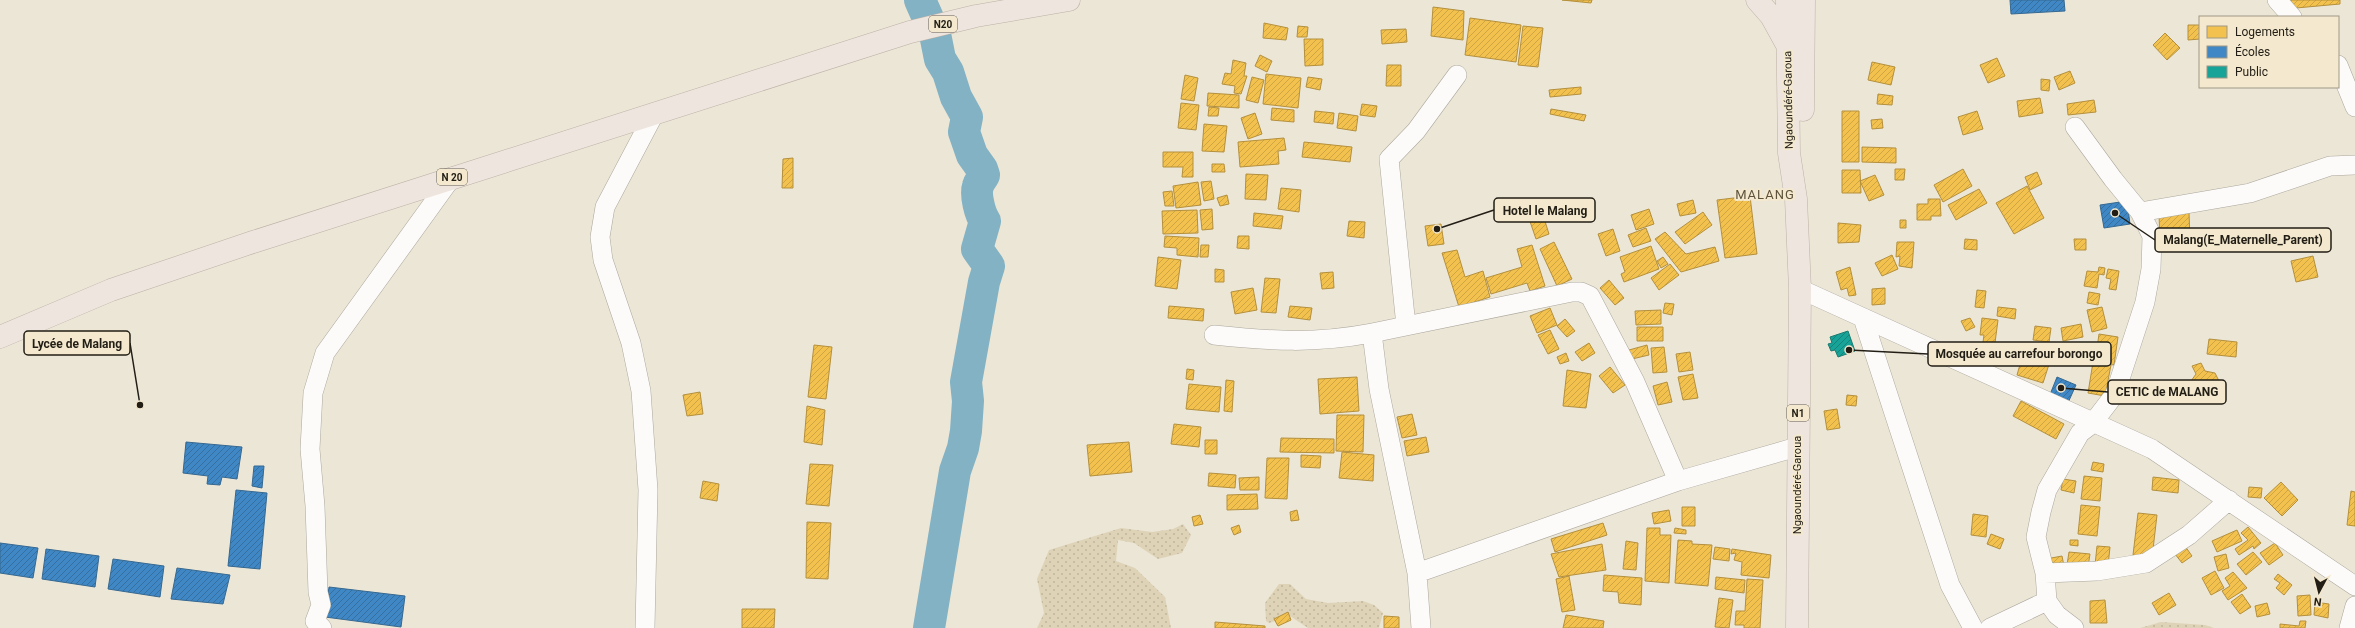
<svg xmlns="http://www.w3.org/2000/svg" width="2355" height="628" viewBox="0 0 2355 628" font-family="Roboto,sans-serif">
  <defs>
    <pattern id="grass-dots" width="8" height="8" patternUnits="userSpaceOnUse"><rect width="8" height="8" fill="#dfd3b7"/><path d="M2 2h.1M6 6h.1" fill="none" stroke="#bfb59c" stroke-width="1.8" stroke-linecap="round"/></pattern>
    <pattern id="homes-hatch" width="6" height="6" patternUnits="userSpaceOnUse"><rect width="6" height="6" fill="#f2c14e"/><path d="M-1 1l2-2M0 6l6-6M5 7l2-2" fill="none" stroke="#cfa543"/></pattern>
    <pattern id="schools-hatch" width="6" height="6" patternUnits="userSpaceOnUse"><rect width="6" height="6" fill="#3f88c5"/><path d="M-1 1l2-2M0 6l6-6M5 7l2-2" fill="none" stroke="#346f9f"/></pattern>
    <pattern id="public-hatch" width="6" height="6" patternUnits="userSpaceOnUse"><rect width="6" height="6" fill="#17a398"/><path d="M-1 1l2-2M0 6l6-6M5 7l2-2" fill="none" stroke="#14847b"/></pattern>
  </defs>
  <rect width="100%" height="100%" fill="#ece6d7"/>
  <path fill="url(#grass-dots)" d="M1183 524 1191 535 1182 553 1158 559 1134 543 1118 540 1116 561 1135 568 1165 597 1171 628H1037L1044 613 1037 579 1049 550 1121 528 1152 532 1173 529Z
    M1279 584H1290L1306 599 1328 603 1363 601 1374 605 1383 613 1379 628H1308L1290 616 1269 623 1266 621 1265 603Z
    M2161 622 2205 625 2214 628H2140Z"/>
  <path fill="url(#homes-hatch)" stroke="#b4903d" d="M1562 0H1592L1591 3Z
    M2284 0H2340V4L2285 9Z
    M1433 7 1464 11 1463 40 1431 36Z
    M1470 18 1521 25 1516 62 1465 55Z
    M1264 23 1288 28 1286 40 1263 38Z
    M2188 25H2200V39L2188 40Z
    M1298 26 1308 27 1307 37H1297Z
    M1523 26 1543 28 1538 67 1518 65Z
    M1406 29 1407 42 1382 44 1381 30Z
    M2165 33 2180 48 2167 60 2153 45Z
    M1304 39H1323V65L1305 66Z
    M1260 55 1272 61 1267 72 1255 66Z
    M1997 58 2005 76 1988 83 1980 65Z
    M1233 60 1246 63 1244 76H1247L1241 94 1234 93 1235 86 1222 84 1225 73 1231 74Z
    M1872 62 1895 67 1891 85 1868 80Z
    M1387 65H1401V86H1386Z
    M2070 71 2075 83 2059 90 2054 77Z
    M1266 74 1301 78 1298 108 1263 104Z
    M1185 75 1198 78 1194 101 1181 99Z
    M1252 77 1264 80 1258 103 1246 100Z
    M1308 77 1322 79 1320 90 1306 87Z
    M2041 79 2050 80 2049 91 2041 90Z
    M1581 87V94L1550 97 1549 90Z
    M1208 93 1239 95V108L1207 106Z
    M1878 94 1893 96 1892 105 1877 104Z
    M2040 98 2043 113 2019 117 2017 101Z
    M2094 100 2096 112 2068 115 2067 104Z
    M1181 103 1199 105 1196 130 1178 128Z
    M1362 104 1377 106 1375 117 1360 115Z
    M1209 107 1219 108 1218 116H1208Z
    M1272 108 1294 110V122L1271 120Z
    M1551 109 1586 115 1584 121 1550 114Z
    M1315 111 1334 113 1333 124 1314 122Z
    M1842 111H1859V162H1842Z
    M1977 111 1983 129 1963 135 1958 117Z
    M1255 113 1262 134 1248 139 1241 118Z
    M1339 113 1358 116 1356 131 1337 128Z
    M1882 119 1883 128 1872 129 1871 120Z
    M1204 124 1227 126 1224 152 1202 151Z
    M1284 138 1286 150 1278 151 1279 164 1240 167 1238 142Z
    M1304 142 1352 147 1350 162 1302 157Z
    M1862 147 1896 148V163L1862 162Z
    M1163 152H1193V177H1182L1183 167H1163Z
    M793 158V188H782L783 159Z
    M1212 164H1224L1225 172H1212Z
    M1895 169H1905L1904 180H1895Z
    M1963 169 1972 186 1943 202 1934 185Z
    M1842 170H1860L1861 193H1842Z
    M2037 172 2042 184 2030 190 2025 177Z
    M1246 174 1268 175 1266 200 1245 199Z
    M1875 175 1884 195 1869 201 1860 181Z
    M1211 181 1214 199 1204 201 1201 182Z
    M1198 182 1201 205 1176 208 1173 186Z
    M2027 186 2044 218 2014 234 1996 203Z
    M1281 188 1301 190 1299 212 1278 209Z
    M1979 189 1987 203 1956 220 1948 205Z
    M1172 191 1174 206H1165L1163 192Z
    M1227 195 1229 204 1220 206 1217 198Z
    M1750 196 1757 254 1725 258 1717 200Z
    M1538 199 1549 234 1536 239 1524 204Z
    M1928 199H1940L1941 216H1931V220H1917V204H1928Z
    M1693 200 1696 213 1680 216 1677 204Z
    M1212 209 1213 229 1202 230 1200 210Z
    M1649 209 1654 224 1636 230 1631 215Z
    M1197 210 1198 233 1163 234 1162 211Z
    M1703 212 1712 225 1685 244 1675 232Z
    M2189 212 2190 240 2160 241 2159 214Z
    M1254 213 1283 216 1281 229 1253 226Z
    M1900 220H1906V228H1900Z
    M1349 221 1365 222 1364 238 1347 236Z
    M1838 223 1861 225 1859 242 1838 243Z
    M1441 224 1444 244 1428 246 1425 226Z
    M1646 228 1651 241 1633 247 1628 235Z
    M1613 229 1620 251 1606 256 1598 234Z
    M1665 232 1686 254 1715 247 1719 261 1681 272 1655 239Z
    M1165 236 1199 238 1198 257 1177 255V248L1164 247Z
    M1238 236H1249V249L1237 248Z
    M1965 239 1977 240V250L1964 249Z
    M2074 239H2086V250H2075Z
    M1554 242 1572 279 1557 286 1540 249Z
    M1897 242H1914L1912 268 1899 266 1900 256 1896 257Z
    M1201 245H1209L1208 257H1200Z
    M1532 245 1545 286 1530 291 1527 283 1491 294 1486 278 1522 267 1517 249Z
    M1651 246 1659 269 1624 282 1621 274 1625 272 1620 257Z
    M1457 250 1465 277 1483 271 1490 297 1459 307 1442 253Z
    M1892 255 1898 269 1882 276 1875 263Z
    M2313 256 2318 277 2296 282 2291 261Z
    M1158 257 1181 260 1177 289 1155 286Z
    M1663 257 1668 264 1661 268 1657 261Z
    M1670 264 1679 275 1659 290 1651 278Z
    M1850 267 1856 295 1849 296 1847 288 1841 290 1836 272Z
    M2099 267 2105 268 2104 275 2099 274 2097 288 2084 286 2087 271 2098 272Z
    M1215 269 1224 270V282H1215Z
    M2108 269 2119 271 2116 290 2109 289 2111 279 2106 278Z
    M1333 272 1334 288 1322 289 1320 273Z
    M1265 278 1280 279 1276 313 1261 312Z
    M1609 280 1624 298 1615 305 1600 288Z
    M1253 288 1257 310 1235 314 1231 292Z
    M1885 288V304L1872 305V289Z
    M1977 290 1986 291 1984 308 1975 307Z
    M2089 292 2100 294 2098 305 2087 303Z
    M1665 303 1674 304 1672 315 1663 313Z
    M1169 306 1204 309 1203 321 1168 318Z
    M1290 306 1312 308 1310 320 1288 317Z
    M1998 307 2016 309 2015 319 1997 316Z
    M2102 307 2107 328 2092 332 2087 310Z
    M1550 308 1557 325 1537 333 1530 316Z
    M1661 310V324L1636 325 1635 311Z
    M1970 318 1975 327 1966 331 1961 321Z
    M1982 318 1998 320 1993 358 1976 356 1977 348 1982 349 1984 335H1980Z
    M1565 319 1575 331 1567 337 1557 326Z
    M2081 324 2083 337 2063 341 2061 328Z
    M2035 326 2051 328 2049 342 2033 340Z
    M1637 327H1663V341H1637Z
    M1550 330 1559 349 1548 354 1538 335Z
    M2099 334 2118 337 2114 365 2095 362Z
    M2209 339 2237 342 2236 357 2207 354Z
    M1589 343 1595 353 1582 361 1575 352Z
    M814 345 832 347 826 399 808 397Z
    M1647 345 1649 355 1632 359 1629 350Z
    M1664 347 1667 372 1653 373 1651 348Z
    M2025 347 2052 355 2043 383 2017 375Z
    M1690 352 1693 370 1679 372 1676 354Z
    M1566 353 1569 361 1560 364 1557 357Z
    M2093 362 2111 365 2105 396 2088 393Z
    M2201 363 2205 371 2215 373 2220 383 2217 394 2207 400 2196 396 2190 387 2191 381 2196 374 2192 366Z
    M1610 367 1625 385 1613 393 1599 376Z
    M1187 369 1194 370 1193 380 1186 379Z
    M1567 370 1591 374 1586 408 1563 406Z
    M1693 374 1698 398 1683 400 1678 377Z
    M1357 377 1359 411 1320 414 1318 379Z
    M1226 380 1234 381 1232 412 1224 411Z
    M1667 382 1672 402 1658 405 1653 386Z
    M1189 384 1221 387 1219 412 1186 409Z
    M700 392 703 414 687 416 683 395Z
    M1847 395 1857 396 1856 406 1846 405Z
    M2021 401 2064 424 2056 439 2013 416Z
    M807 406 825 410 822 445 804 442Z
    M1837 409 1840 428 1827 430 1824 411Z
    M1412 414 1417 435 1402 438 1397 417Z
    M1337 415H1364L1363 452 1336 451Z
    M1174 424 1201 427 1199 447 1171 444Z
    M1426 437 1429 452 1407 456 1404 441Z
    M1281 438 1334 439V453L1280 452Z
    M1205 440H1217V454H1205Z
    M1129 442 1132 472 1090 476 1087 445Z
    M1342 452 1374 455 1373 481 1339 478Z
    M1301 455 1321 456 1320 468 1301 467Z
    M1267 458H1289L1287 499 1265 498Z
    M2093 462 2104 464 2103 472 2091 470Z
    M810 464 833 465 829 506 806 504Z
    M1209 473 1236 475 1235 488 1208 486Z
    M2084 476 2102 478 2100 501 2081 499Z
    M1259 477V490H1240L1239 478Z
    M2153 477 2179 480 2178 493 2152 490Z
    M2063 479 2076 481 2074 493 2061 490Z
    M703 481 719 484 717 501 700 498Z
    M2281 482 2298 500 2282 516 2264 498Z
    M2249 487 2262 488 2261 498 2248 497Z
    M2351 491 2355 492V526L2347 525Z
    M1257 494 1258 509 1227 510V495Z
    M2081 505 2100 507 2097 536 2078 534Z
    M1682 507H1695V526H1682Z
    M1297 510 1299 520 1291 521 1290 512Z
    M1669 510 1671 521 1654 524 1652 513Z
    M2138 513 2157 515 2152 558 2133 555Z
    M1973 514 1988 516 1986 537 1971 535Z
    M1200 515 1203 524 1194 526 1192 517Z
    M807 522 831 523 828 579 806 578Z
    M1603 523 1607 535 1555 552 1551 539Z
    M1239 525 1241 532 1234 535 1231 528Z
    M2248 527 2261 543 2254 549 2253 546 2239 555 2235 549 2248 540 2241 533Z
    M1647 528H1660V535H1671L1669 583 1645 581Z
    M1675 528 1686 530V534L1674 533Z
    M2237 530 2242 541 2217 552 2212 541Z
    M1991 534 2004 539 2000 549 1987 544Z
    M1678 540 1692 541V544L1712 545 1708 586 1675 583Z
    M2070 540H2078V546L2070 545Z
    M1626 541 1638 543 1636 570 1623 569Z
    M2275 543 2283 555 2269 565 2260 553Z
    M1602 544 1606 570 1559 577 1551 554Z
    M2097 546 2110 547 2108 566 2095 565Z
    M2185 546 2192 556 2182 563 2175 554Z
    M1715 547 1730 549 1729 561 1713 559Z
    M1732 549 1771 555 1769 578 1741 575 1742 562 1734 560 1736 553 1731 554Z
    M2069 552 2090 554 2088 567 2067 565Z
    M2253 552 2262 562 2246 575 2237 564Z
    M2226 554 2229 568 2218 571 2214 557Z
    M2062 556 2064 566 2048 569 2046 559Z
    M2215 571 2224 588 2211 595 2202 578Z
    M2233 572 2247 588 2228 600 2222 591 2230 586 2225 578Z
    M2278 574 2292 585 2284 595 2276 588 2280 583 2274 579Z
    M1604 575 1642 578 1641 605 1619 603 1618 592 1603 591Z
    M1569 576 1575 610 1562 612 1556 579Z
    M1716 577 1745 580 1744 593 1715 589Z
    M1747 579 1763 580 1760 628H1744V625H1735L1736 611H1745Z
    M2169 593 2176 605 2159 615 2152 603Z
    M2242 594 2251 607 2240 614 2231 602Z
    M2310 595 2311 615 2298 616 2297 596Z
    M1719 598 1733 600 1729 628 1715 627Z
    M2105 600 2107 623H2090V601Z
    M2315 602 2329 604 2328 618 2314 615Z
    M2267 603 2270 614 2257 617 2255 606Z
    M742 609H775L774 628H742Z
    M1288 612 1291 620 1278 626 1274 619Z
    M1566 615 1604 621 1603 628H1563Z
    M1384 616 1399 617V628H1384Z
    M2300 621H2306L2305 628H2280V624L2299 626Z
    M1215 622 1265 626V628H1215Z"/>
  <path fill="url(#schools-hatch)" stroke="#366890" d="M2010 0H2064L2065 11 2011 14Z
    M2127 201 2130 224 2104 228 2100 205Z
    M2057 377 2076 385 2067 405 2049 397Z
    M186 442 242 447 237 479 222 477 220 485 207 484 208 476 183 473Z
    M254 466H264L262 488 252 486Z
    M236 490 267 493 260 569 228 566Z
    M0 543 38 548 33 578 0 573Z
    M46 549 99 556 95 587 42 579Z
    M113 559 164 566 160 597 108 589Z
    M177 568 230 575 223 604 171 599Z
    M329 587 405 596 401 627 325 617Z"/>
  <path fill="url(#public-hatch)" stroke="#1a7b71" d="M1848 331 1855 351 1838 357 1835 350 1831 351 1828 344 1832 343 1830 337Z"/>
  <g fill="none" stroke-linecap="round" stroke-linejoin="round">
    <path stroke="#82b2c3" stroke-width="32" d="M920 0 935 34 940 59 948 72 956 97 967 117 964 132 972 155 982 169 984 175C982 179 979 182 978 186 975 195 980 214 985 221L977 249 989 266 984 282 966 382 968 401 966 431 963 448 955 471 929 628"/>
    <defs>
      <path id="minor" d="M2277 0 2292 17
        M2338 65 2355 107
        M2140 212 2250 193 2330 166 2355 165
        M1800 289 2152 449 2355 586
        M1863 318 1950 585 1973 628
        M1406 326 1572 292H1581L1590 296 1635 382 1678 481
        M1214 335C1272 341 1314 344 1372 333
        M1417 573 1678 481 1797 447
        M2045 573 2097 571 2146 563 2189 535 2229 500
        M322 628 315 621 321 605 318 592 315 506 310 449 313 393 325 353 452 177
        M645 628 648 490 641 391 631 343 603 260 600 237 605 207 654 114
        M1421 628 1417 573 1379 389 1372 333 1406 326 1389 159 1416 131 1457 75
        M1990 628 2047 601
        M2074 628 2057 615 2047 601 2045 573 2036 537 2041 512 2047 490 2080 433 2092 424 2115 394 2145 302 2151 269 2152 236 2140 212 2113 179 2075 127
        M2349 628 2355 606"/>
      <path id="highway" d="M1757 0 1771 16 1787 45
        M1787 0 1789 153 1796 199 1800 289 1797 628
        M1803 110 1804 0
        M0 337 111 290 253 242 910 32 976 16 1069 0"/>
    </defs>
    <use href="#minor" stroke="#aba79c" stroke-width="20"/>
    <use href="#highway" stroke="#bcb1a5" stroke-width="23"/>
    <use href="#minor" stroke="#fcfbf9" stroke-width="19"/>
    <use href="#highway" stroke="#eee5df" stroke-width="22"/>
  </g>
  <g text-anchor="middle" stroke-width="4" stroke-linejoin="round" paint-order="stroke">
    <g fill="#f4e9cf" stroke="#615b4d" stroke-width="1">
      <rect x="929" y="16" width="28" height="16" rx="3"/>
      <rect x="437" y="169" width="30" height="16" rx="3"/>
      <rect x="1787" y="405" width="22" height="16" rx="3"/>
    </g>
    <g font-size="10" font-weight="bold" fill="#221e15">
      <text x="943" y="28">N20</text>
      <text x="452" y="181">N 20</text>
      <text x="1798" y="417">N1</text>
    </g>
    <g font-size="11" fill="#221e15" stroke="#f4e9cf">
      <text transform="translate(1788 100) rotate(-91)" y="4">Ngaoundéré-Garoua</text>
      <text transform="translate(1797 485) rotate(-90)" y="4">Ngaoundéré-Garoua</text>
    </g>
    <g font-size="13" letter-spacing="1" fill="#5d533d" stroke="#f4e9cf">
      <text x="1765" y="199">MALANG</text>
    </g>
  </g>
  <path fill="none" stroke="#221e15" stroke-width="1.5" d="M1437 229L1494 210M2115 213L2155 240M140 405L130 343M1849 350L1928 354M2061 388L2108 392"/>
  <g fill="#221e15" stroke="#f4e9cf" stroke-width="1.5">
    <circle cx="1437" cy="229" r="4"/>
    <circle cx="2115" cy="213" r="4"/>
    <circle cx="140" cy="405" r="4"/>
    <circle cx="1849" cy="350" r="4"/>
    <circle cx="2061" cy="388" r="4"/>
  </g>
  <g fill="#f4e9cf" stroke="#221e15" stroke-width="1.5">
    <rect x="1494" y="198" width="101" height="24" rx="4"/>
    <rect x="2155" y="228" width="176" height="24" rx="4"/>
    <rect x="24" y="331" width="106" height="24" rx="4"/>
    <rect x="1928" y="342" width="183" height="24" rx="4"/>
    <rect x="2108" y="380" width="118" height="24" rx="4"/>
  </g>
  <g font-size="12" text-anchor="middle" font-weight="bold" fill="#221e15">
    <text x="1545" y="215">Hotel le Malang</text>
    <text x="2243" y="244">Malang(E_Maternelle_Parent)</text>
    <text x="77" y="348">Lycée de Malang</text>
    <text x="2019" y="358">Mosquée au carrefour borongo</text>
    <text x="2167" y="396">CETIC de MALANG</text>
  </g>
  <rect x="2199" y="16" width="140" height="72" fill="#f4e9cf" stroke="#a09885"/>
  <rect x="2207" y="26" width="20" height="12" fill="#f2c14e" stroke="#a09885"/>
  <text x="2235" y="36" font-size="12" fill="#221e15">Logements</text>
  <rect x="2207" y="46" width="20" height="12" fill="#3f88c5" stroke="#a09885"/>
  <text x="2235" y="56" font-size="12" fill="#221e15">Écoles</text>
  <rect x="2207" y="66" width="20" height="12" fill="#17a398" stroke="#a09885"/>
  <text x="2235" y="76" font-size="12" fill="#221e15">Public</text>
  <g transform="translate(2319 592) rotate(187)" stroke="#f4e9cf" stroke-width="3" paint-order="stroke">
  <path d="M0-3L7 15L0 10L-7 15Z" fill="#221e15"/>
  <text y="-6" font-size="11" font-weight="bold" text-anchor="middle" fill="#221e15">N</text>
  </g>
</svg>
